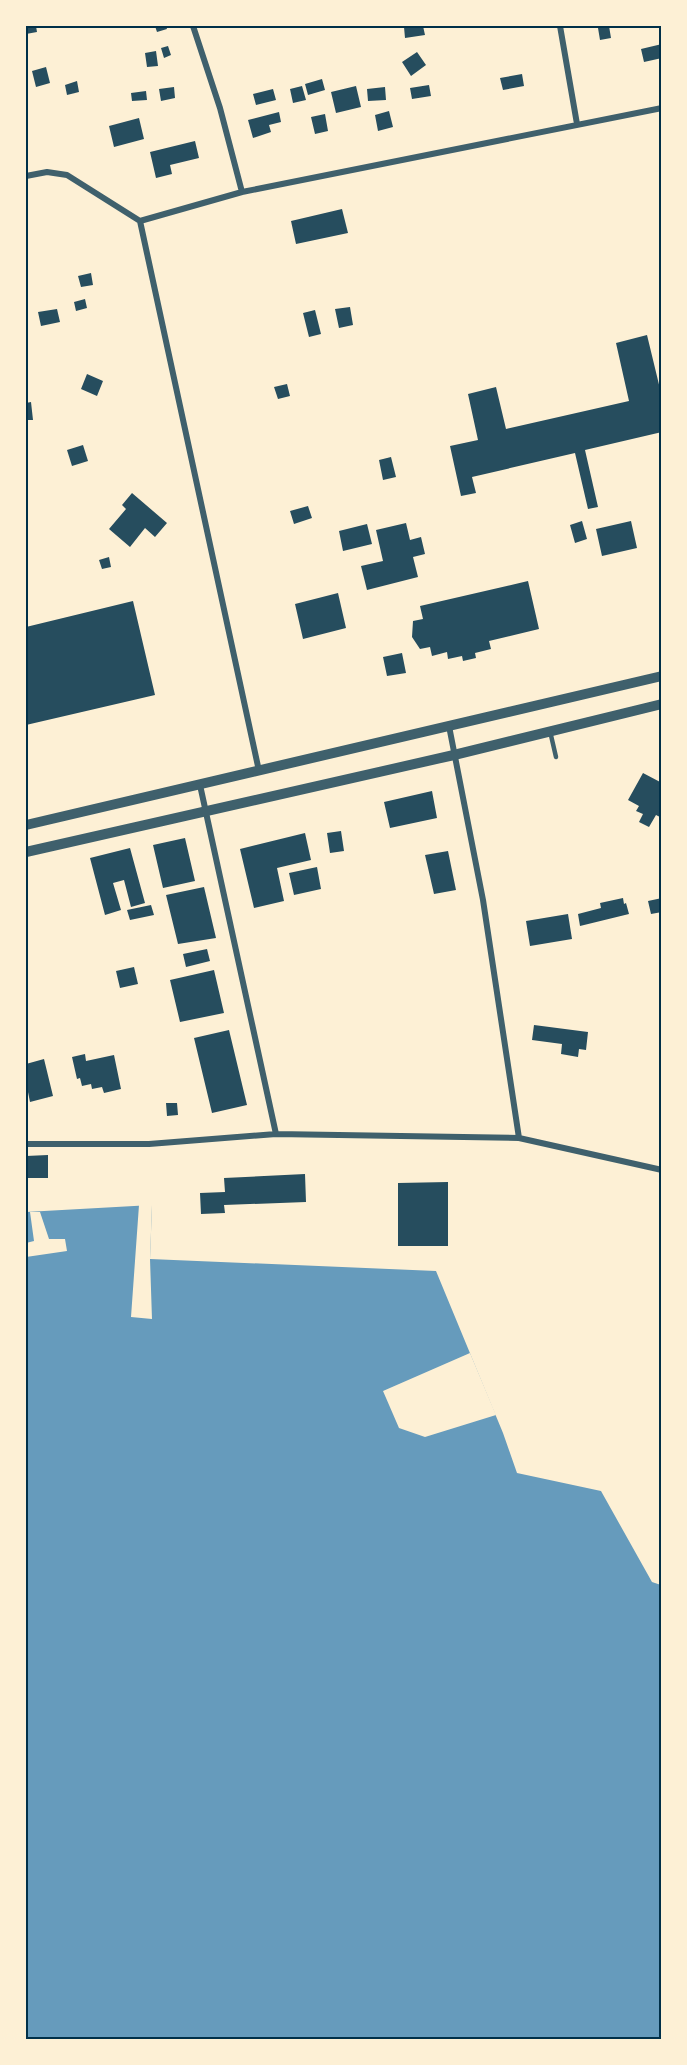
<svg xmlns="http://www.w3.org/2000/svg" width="687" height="2065" viewBox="0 0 687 2065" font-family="'Public Sans',sans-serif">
  <rect width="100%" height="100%" fill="#fdf0d5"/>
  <path fill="#669bbc" d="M152 1205 150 1259 436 1271 503 1433 517 1473 601 1491 652 1582 661 1585V2039H26V1212Z"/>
  <path fill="#fdf0d5" d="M139 1205H152L150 1259 152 1319 131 1317Z
    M30 1212H40L49 1239H65L67 1251 26 1257V1243L34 1241Z
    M470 1353 496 1415 425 1437 399 1428 383 1391Z"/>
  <path fill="#264d5e" d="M26 26H36L37 32 26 34Z
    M155 26H166L167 29 157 32Z
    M423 26 425 35 405 38 404 27Z
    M609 26 611 38 600 40 598 28Z
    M662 44V58L644 62 641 49Z
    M168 46 171 55 164 58 161 48Z
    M156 51 158 66 147 67 145 53Z
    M417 52 426 65 411 76 402 62Z
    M46 67 50 83 36 87 32 71Z
    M522 74 524 86 503 90 500 78Z
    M322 79 325 90 308 95 305 84Z
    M77 81 79 92 67 95 65 85Z
    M429 85 431 96 412 99 410 88Z
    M302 86 306 100 293 103 290 89Z
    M356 86 361 107 336 113 331 92Z
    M174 87 175 98 161 101 159 89Z
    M385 87 386 100 368 101 367 89Z
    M273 89 276 100 256 105 253 94Z
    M146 91 147 100 132 101 131 93Z
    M389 111 393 127 378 131 375 115Z
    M279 112 281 122 269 125 271 132 253 138 248 120Z
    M325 114 328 131 315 134 311 117Z
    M139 118 144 139 114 147 109 126Z
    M195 141 199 158 170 165 172 174 156 178 150 152Z
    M342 209 348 233 296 244 291 221Z
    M91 273 93 285 81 287 78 276Z
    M85 299 87 308 76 311 74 302Z
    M350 307 353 325 339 328 335 309Z
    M57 309 60 322 41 326 38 312Z
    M315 310 321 334 309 337 303 313Z
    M647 335 662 397V432L585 450 598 507 588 509 575 453 472 477 476 493 461 496 450 446 478 440 468 394 496 387 506 429 629 401 616 343Z
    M87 374 103 381 97 396 81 389Z
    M287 384 290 396 278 399 274 387Z
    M31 402 33 420H26V403Z
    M83 445 88 461 72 466 67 450Z
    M391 457 396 477 383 480 379 460Z
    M132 493 167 523 155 537 145 528 130 547 109 529 126 509 122 505Z
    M308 506 312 518 294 524 290 511Z
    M582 521 587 539 575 543 570 525Z
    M631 521 637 548 602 556 596 529Z
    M406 523 410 540 421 537 425 554 413 557 418 577 367 590 361 566 383 561 376 530Z
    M367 524 372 544 343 551 339 531Z
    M109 557 111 567 102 569 99 560Z
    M528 581 539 629 489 641 491 649 475 653 476 658 463 661 462 656 448 659 447 652 432 656 430 647 420 649 412 637 413 621 423 619 420 606Z
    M338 593 346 628 303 639 295 604Z
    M133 601 155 695 26 725V627Z
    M402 653 406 673 387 676 383 657Z
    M643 773 662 783V818L656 815 649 827 639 822 643 814 636 811 639 806 628 800Z
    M432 791 437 818 390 828 384 802Z
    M341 831 344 851 330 853 327 833Z
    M305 833 311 860 277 868 284 901 254 908 240 849Z
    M185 838 195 881 163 888 153 845Z
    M130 848 145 903 131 907 124 880 113 883 121 910 105 915 90 858Z
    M448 851 456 890 434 894 425 855Z
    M317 867 321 889 294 895 289 873Z
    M204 887 216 938 178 944 166 895Z
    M623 898 624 904 626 903 629 914 580 926 578 914 601 908 600 903Z
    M662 898V912L651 914 648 901Z
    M151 905 154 915 130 920 127 910Z
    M568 914 572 939 530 946 526 921Z
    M207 949 210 961 186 967 183 954Z
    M134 967 138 984 120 988 116 971Z
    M214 970 224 1013 180 1022 170 980Z
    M534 1025 588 1032 586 1050 579 1049 578 1057 561 1054 562 1044 532 1040Z
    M229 1030 247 1105 212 1113 194 1038Z
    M85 1054 86 1061 114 1055 121 1089 104 1093 102 1087 92 1089 91 1084 82 1086 80 1078 77 1079 72 1057Z
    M44 1059 53 1096 30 1102 26 1082V1064Z
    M166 1103H177L178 1115 167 1116Z
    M48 1155V1178H26V1156Z
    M305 1174 306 1202 224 1205 225 1213 201 1214 200 1193 225 1192 224 1178Z
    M448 1182V1246H398V1183Z"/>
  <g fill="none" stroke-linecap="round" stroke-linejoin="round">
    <path stroke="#3f606c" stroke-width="4.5" d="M550 731 556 757"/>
    <path stroke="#3f606c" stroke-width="6" d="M193 26 220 108 242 192
      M560 26 577 124
      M26 176 47 172 67 175 140 221
      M140 221 259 771
      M140 221 242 192 662 108
      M449 726 483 900 519 1138
      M200 785 276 1134
      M26 1144H149L276 1134 519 1138 662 1170"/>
    <path stroke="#3f606c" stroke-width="10" d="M26 825 662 676
      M26 852 454 755 662 704"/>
  </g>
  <rect width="687" height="2065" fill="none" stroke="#fdf0d5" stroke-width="54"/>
  <rect x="27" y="27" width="633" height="2011" fill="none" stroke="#003049" stroke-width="2"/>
</svg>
